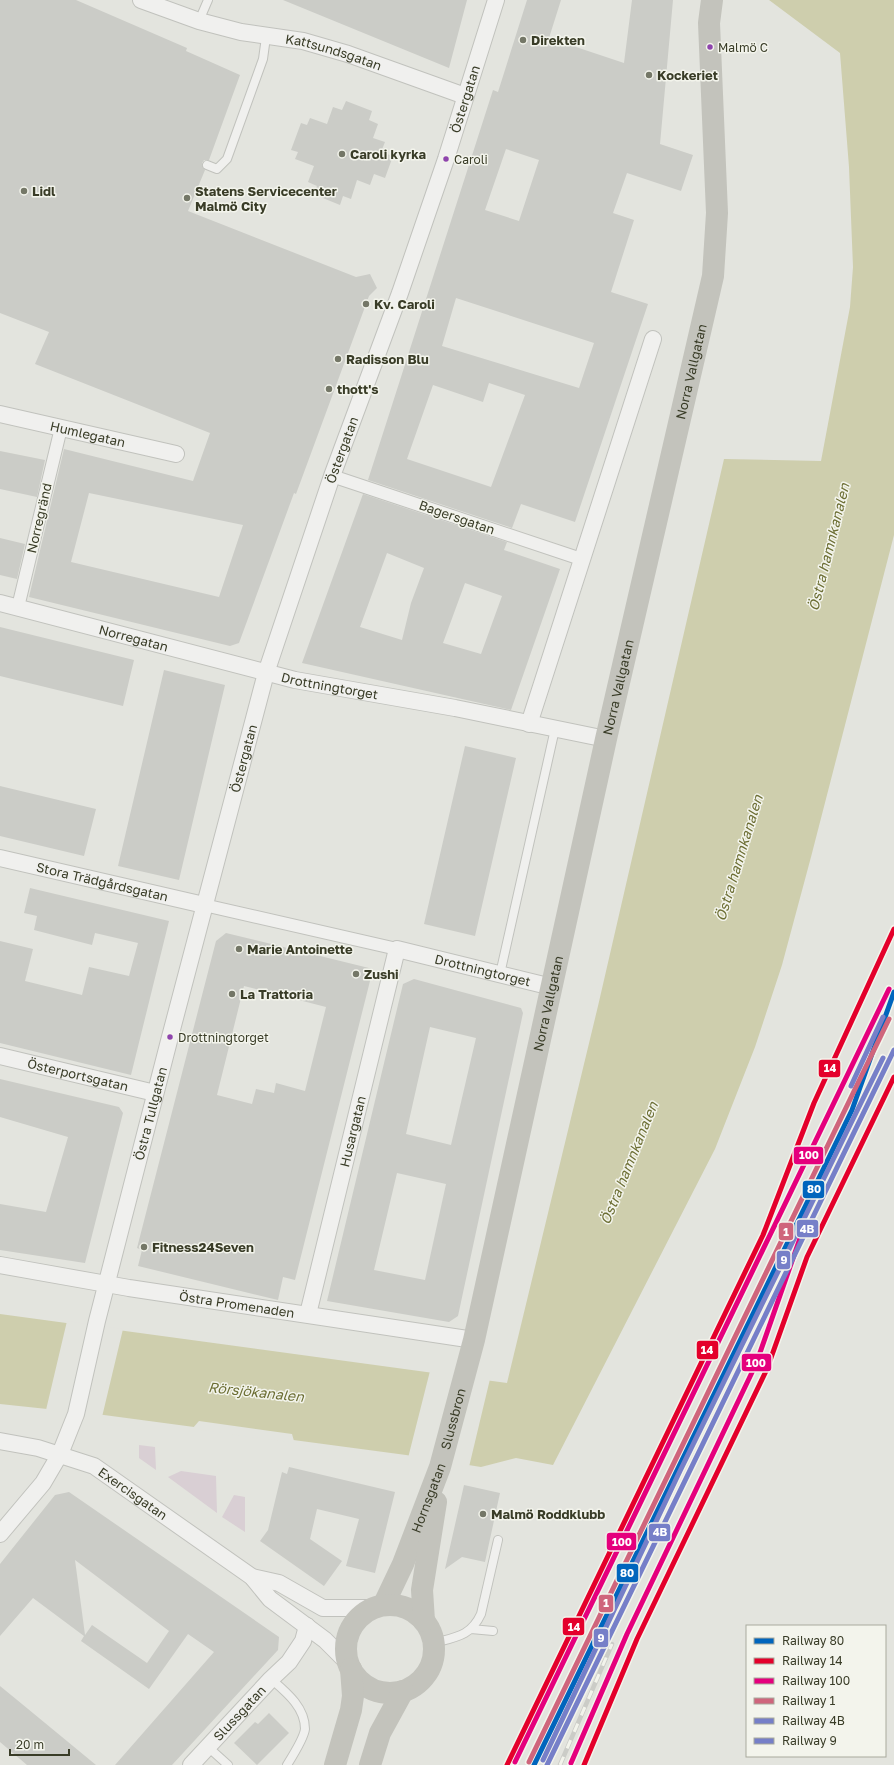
<svg xmlns="http://www.w3.org/2000/svg" width="894" height="1765" viewBox="0 0 894 1765" font-family="'Golos Text',sans-serif">
  <rect width="100%" height="100%" fill="#e3e4de"/>
  <path fill="#d9cfd4" d="M139 1445 155 1447 156 1470 139 1458Z
    M181 1471 216 1476 217 1513 168 1477Z
    M234 1495 245 1497V1532L222 1517Z"/>
  <path fill="#cecead" d="M769 0H894V535L811 857 782 965 755 1047 715 1149 553 1465 516 1458 481 1467 406 1455 104 1415 0 1404V1314L507 1383 598 1006 724 459 821 461 850 307 853 267 849 167 840 53Z"/>
  <path fill="#e3e4de" d="M67 1321 123 1329 102 1417 46 1410Z
    M430 1371 490 1379 469 1467 408 1458Z
    M199 1421 292 1434 294 1441 298 1443 192 1429Z"/>
  <path fill="#cbccc7" fill-rule="evenodd" d="M0 0H76L187 48 186 51 240 75 209 160H204L202 163 205 170 188 211 356 277 370 274 377 288 369 296 296 494 294 493 239 643 230 646 29 597 64 449 193 481 210 433 35 364 49 332 0 313ZM89 493 243 525 219 597 71 562Z
    M283 0H467L449 68Z
    M527 0H561L549 38 624 63 632 0H673L660 144 693 155 681 191 627 173 613 213 634 220 611 292 648 304 575 522 521 504 512 528 368 480 493 90 498 92ZM506 149 539 160 519 221 485 210ZM456 298 594 343 579 388 442 346ZM489 383 525 395 491 487 407 459 433 385 483 402Z
    M346 101 372 111 369 120 378 124 373 138 385 142 381 152 393 156 385 178 374 174 370 185 357 180 351 199 343 196 340 205 313 194 317 186 308 182 314 166 295 159 298 152 291 150 301 123 307 125 310 118 327 124 333 107 342 110Z
    M0 451 45 460 37 497 0 489Z
    M363 494 507 542 504 550 560 569 511 710 302 663ZM387 553 424 568 411 603 402 640 360 627ZM465 583 502 596 481 654 443 643Z
    M0 538 25 544 17 579 0 575Z
    M0 627 134 660 123 706 0 676Z
    M164 670 225 685 179 880 118 866Z
    M465 746 516 758 475 936 424 924Z
    M0 786 96 809 84 856 0 836Z
    M30 888 169 921 131 1075 0 1043V941L33 949 25 981 82 995 89 967 129 976 138 943 95 933 92 945 34 930 37 916 24 913Z
    M226 933 373 969 295 1280 283 1277 278 1300 138 1266 142 1250 137 1248 216 941ZM244 986 326 1007 305 1091 276 1083 274 1093 256 1089 252 1104 217 1095Z
    M414 979 521 1008 523 1013 458 1316 449 1322 327 1301 403 984ZM430 1027 476 1038 451 1145 406 1134ZM397 1173 446 1184 425 1280 374 1270Z
    M0 1079 119 1107 123 1113 85 1263 0 1250V1204L46 1212 68 1137 0 1117Z
    M289 1467 395 1492 375 1573 346 1566 359 1519 317 1509 310 1539 342 1561 324 1586 260 1541 268 1530 282 1472 287 1474Z
    M464 1485 500 1493 485 1562 462 1557 445 1569Z
    M69 1492 279 1637 278 1650 172 1765H115L214 1652 188 1634 149 1689 81 1641 84 1636 33 1598 0 1636V1564L55 1495ZM75 1560 169 1631 147 1663 92 1625 85 1635Z
    M0 1686 22 1704 96 1765H27L0 1742Z
    M269 1713 289 1733 257 1765 234 1743 255 1722 258 1724Z"/>
  <g fill="none" stroke-linecap="round" stroke-linejoin="round">
    <defs>
      <path id="service" d="M199 21 208 0
        M207 165 217 169 227 159 263 59 266 37
        M500 974 555 729
        M471 1629 493 1631
        M434 1643C456 1637 471 1636 481 1614L498 1540
        M271 1679C286 1692 305 1707 305 1729 304 1738 292 1757 287 1765
        M208 1747 228 1765"/>
      <path id="pedestrian" d="M332 476 581 559
        M18 607 61 428
        M204 905 397 949"/>
      <g id="minor">
        <path id="s1" d="M141 0 199 21 241 32 303 41 348 54 465 96"/>
        <path id="s2" d="M0 414 176 454"/>
        <path id="s3" d="M0 603 295 680 455 708 606 739"/>
        <path d="M529 724 653 339"/>
        <path id="s4" d="M0 858 204 905"/>
        <path id="s5" d="M0 1056 155 1093"/>
        <path id="s6" d="M0 1265 129 1288 474 1340"/>
        <path id="s7" d="M308 1314 397 949 552 987"/>
        <path id="s8" d="M0 1441 38 1448 94 1466 252 1577 270 1599 325 1640 346 1661"/>
        <path id="s9" d="M0 1534 43 1483 60 1454 76 1414 97 1321 170 1037 266 673 332 476 400 293 446 159 496 0"/>
        <path d="M252 1577 279 1583 323 1608H372"/>
        <path id="s10" d="M191 1765 271 1679 289 1662 303 1641 307 1626"/>
      </g>
    </defs>
    <use href="#service" stroke="#c1c2bd" stroke-width="10"/>
    <use href="#pedestrian" stroke="#c1c2bd" stroke-width="14"/>
    <use href="#minor" stroke="#c1c2bd" stroke-width="18"/>
    <use href="#service" stroke="#f0f0ee" stroke-width="8"/>
    <use href="#pedestrian" stroke="#f0f0ee" stroke-width="12"/>
    <use href="#minor" stroke="#f0f0ee" stroke-width="16"/>
    <g stroke="#c3c3bc" stroke-width="22">
      <path id="s11" d="M384 1604 403 1564 440 1467 474 1340 606 739 713 276 717 213 709 23 712 0"/>
      <circle cx="390" cy="1649" r="44"/>
      <path d="M424 1621 422 1590 436 1502"/>
      <path d="M335 1765 351 1710 353 1696 351 1669"/>
      <path d="M370 1765 380 1733 403 1691"/>
    </g>
    <defs>
      <path id="rail" d="M560 1765 612 1644"/>
    </defs>
    <use href="#rail" stroke="#cbccc7" stroke-width="4.5"/>
    <use href="#rail" stroke="#f3f4ec" stroke-width="3" stroke-dasharray="9" stroke-linecap="butt"/>
    <defs>
      <path id="rail-1" d="M534 1765 852 1110 894 992"/>
      <path id="rail-2" d="M507 1765 763 1235 814 1103 894 929
        M584 1765 637 1639 767 1369 807 1257 894 1077"/>
      <path id="rail-3" d="M515 1762 889 989
        M571 1763 627 1634 756 1364 805 1224"/>
      <path id="rail-4" d="M529 1762 889 1019"/>
      <path id="rail-5" d="M547 1765 894 1050"/>
      <path id="rail-6" d="M851 1086 883 1017
        M543 1760 680 1471 883 1058"/>
    </defs>
    <use href="#rail-1" stroke="#f3f4ec" stroke-width="8"/>
    <use href="#rail-2" stroke="#f3f4ec" stroke-width="8"/>
    <use href="#rail-3" stroke="#f3f4ec" stroke-width="8"/>
    <use href="#rail-4" stroke="#f3f4ec" stroke-width="8"/>
    <use href="#rail-5" stroke="#f3f4ec" stroke-width="8"/>
    <use href="#rail-6" stroke="#f3f4ec" stroke-width="8"/>
    <use href="#rail-1" stroke="#0065bd" stroke-width="5"/>
    <use href="#rail-2" stroke="#e4002b" stroke-width="5"/>
    <use href="#rail-3" stroke="#e5007d" stroke-width="5"/>
    <use href="#rail-4" stroke="#cf657c" stroke-width="5"/>
    <use href="#rail-5" stroke="#767fc8" stroke-width="5"/>
    <use href="#rail-6" stroke="#767fc8" stroke-width="5"/>
  </g>
  <g fill="#747767" stroke="#f3f4ec" stroke-width="1.5">
    <circle cx="523" cy="40" r="4"/>
    <circle cx="649" cy="75" r="4"/>
    <circle cx="342" cy="154" r="4"/>
    <circle cx="24" cy="191" r="4"/>
    <circle cx="187" cy="198" r="4"/>
    <circle cx="366" cy="304" r="4"/>
    <circle cx="338" cy="359" r="4"/>
    <circle cx="329" cy="389" r="4"/>
    <circle cx="239" cy="949" r="4"/>
    <circle cx="356" cy="974" r="4"/>
    <circle cx="232" cy="994" r="4"/>
    <circle cx="144" cy="1247" r="4"/>
    <circle cx="483" cy="1514" r="4"/>
  </g>
  <g fill="#8e44ad" stroke="#f3f4ec" stroke-width="1.5">
    <circle cx="710" cy="47" r="3.5"/>
    <circle cx="446" cy="159" r="3.5"/>
    <circle cx="170" cy="1037" r="3.5"/>
  </g>
  <g text-anchor="middle" stroke-width="3" stroke-linejoin="round" paint-order="stroke">
    <g font-size="12" fill="#393c27" stroke="#f3f4ec" text-anchor="start">
      <text x="718" y="52">Malmö C</text>
      <text x="454" y="164">Caroli</text>
      <text x="178" y="1042">Drottningtorget</text>
    </g>
    <g font-size="13" font-weight="bold" fill="#393c27" stroke="#f3f4ec" text-anchor="start">
      <text x="531" y="45">Direkten</text>
      <text x="657" y="80">Kockeriet</text>
      <text x="350" y="159">Caroli kyrka</text>
      <text x="32" y="196">Lidl</text>
      <text x="195" y="196">Statens Servicecenter<tspan x="195" dy="15">Malmö City</tspan></text>
      <text x="374" y="309">Kv. Caroli</text>
      <text x="346" y="364">Radisson Blu</text>
      <text x="337" y="394">thott's</text>
      <text x="247" y="954">Marie Antoinette</text>
      <text x="364" y="979">Zushi</text>
      <text x="240" y="999">La Trattoria</text>
      <text x="152" y="1252">Fitness24Seven</text>
      <text x="491" y="1519">Malmö Roddklubb</text>
    </g>
    <g font-size="13" fill="#393c27" stroke="#f3f4ec">
      <text dy="5" stroke="none"><textPath href="#s1" startOffset="200">Kattsundsgatan</textPath></text>
      <text dy="5" stroke="none"><textPath href="#s9" startOffset="1516">Östergatan</textPath></text>
      <text dy="5" stroke="none"><textPath href="#s11" startOffset="1272">Norra Vallgatan</textPath></text>
      <text dy="5" stroke="none"><textPath href="#s2" startOffset="90">Humlegatan</textPath></text>
      <text dy="5" stroke="none"><textPath href="#s9" startOffset="1144">Östergatan</textPath></text>
      <text transform="translate(457 517) rotate(19)" y="5">Bagersgatan</text>
      <text transform="translate(39 518) rotate(-77)" y="5">Norregränd</text>
      <text dy="5" stroke="none"><textPath href="#s3" startOffset="138">Norregatan</textPath></text>
      <text dy="5" stroke="none"><textPath href="#s3" startOffset="340">Drottningtorget</textPath></text>
      <text dy="5" stroke="none"><textPath href="#s11" startOffset="948">Norra Vallgatan</textPath></text>
      <text dy="5" stroke="none"><textPath href="#s9" startOffset="820">Östergatan</textPath></text>
      <text dy="5" stroke="none"><textPath href="#s4" startOffset="105">Stora Trädgårdsgatan</textPath></text>
      <text dy="5" stroke="none"><textPath href="#s7" startOffset="464">Drottningtorget</textPath></text>
      <text dy="5" stroke="none"><textPath href="#s11" startOffset="624">Norra Vallgatan</textPath></text>
      <text dy="5" stroke="none"><textPath href="#s5" startOffset="80">Österportsgatan</textPath></text>
      <text dy="5" stroke="none"><textPath href="#s9" startOffset="453">Östra Tullgatan</textPath></text>
      <text dy="5" stroke="none"><textPath href="#s7" startOffset="188">Husargatan</textPath></text>
      <text dy="5" stroke="none"><textPath href="#s6" startOffset="240">Östra Promenaden</textPath></text>
      <text dy="5" stroke="none"><textPath href="#s11" startOffset="198">Slussbron</textPath></text>
      <text dy="5" stroke="none"><textPath href="#s8" startOffset="145">Exercisgatan</textPath></text>
      <text dy="5" stroke="none"><textPath href="#s11" startOffset="115">Hornsgatan</textPath></text>
      <text dy="5" stroke="none"><textPath href="#s10" startOffset="71">Slussgatan</textPath></text>
    </g>
    <g font-size="14" font-style="italic" fill="#6c6e33" stroke="#f3f4ec">
      <text transform="translate(829 547) rotate(-76)" y="5">Östra hamnkanalen</text>
      <text transform="translate(739 858) rotate(-73)" y="5">Östra hamnkanalen</text>
      <text transform="translate(629 1163) rotate(-68)" y="5">Östra hamnkanalen</text>
      <text transform="translate(256 1392) rotate(6)" y="5">Rörsjökanalen</text>
    </g>
  </g>
  <g stroke="#f3f4ec" stroke-width="1.5">
    <rect x="818" y="1059" width="23" height="19" rx="4" fill="#e4002b"/>
    <rect x="793" y="1146" width="31" height="19" rx="4" fill="#e5007d"/>
    <rect x="802" y="1180" width="23" height="19" rx="4" fill="#0065bd"/>
    <rect x="796" y="1219" width="23" height="19" rx="4" fill="#767fc8"/>
    <rect x="778" y="1222" width="16" height="19" rx="4" fill="#cf657c"/>
    <rect x="776" y="1250" width="15" height="20" rx="4" fill="#767fc8"/>
    <rect x="696" y="1340" width="23" height="20" rx="4" fill="#e4002b"/>
    <rect x="741" y="1353" width="31" height="19" rx="4" fill="#e5007d"/>
    <rect x="648" y="1523" width="23" height="19" rx="4" fill="#767fc8"/>
    <rect x="606" y="1532" width="31" height="19" rx="4" fill="#e5007d"/>
    <rect x="616" y="1563" width="23" height="20" rx="4" fill="#0065bd"/>
    <rect x="598" y="1594" width="16" height="19" rx="4" fill="#cf657c"/>
    <rect x="562" y="1617" width="23" height="19" rx="4" fill="#e4002b"/>
    <rect x="593" y="1628" width="16" height="20" rx="4" fill="#767fc8"/>
  </g>
  <g font-size="11" text-anchor="middle" font-weight="bold" fill="#fff">
    <text x="830" y="1072">14</text>
    <text x="809" y="1159">100</text>
    <text x="814" y="1193">80</text>
    <text x="807" y="1233">4B</text>
    <text x="786" y="1236">1</text>
    <text x="784" y="1264">9</text>
    <text x="707" y="1354">14</text>
    <text x="756" y="1367">100</text>
    <text x="660" y="1536">4B</text>
    <text x="622" y="1546">100</text>
    <text x="627" y="1577">80</text>
    <text x="606" y="1607">1</text>
    <text x="574" y="1631">14</text>
    <text x="601" y="1642">9</text>
  </g>
  <rect x="746" y="1625" width="140" height="132" fill="#f3f4ec" stroke="#a9aa9d"/>
  <rect x="754" y="1638" width="20" height="6" fill="#0065bd" stroke="#a9aa9d"/>
  <text x="782" y="1645" font-size="12" fill="#393c27">Railway 80</text>
  <rect x="754" y="1658" width="20" height="6" fill="#e4002b" stroke="#a9aa9d"/>
  <text x="782" y="1665" font-size="12" fill="#393c27">Railway 14</text>
  <rect x="754" y="1678" width="20" height="6" fill="#e5007d" stroke="#a9aa9d"/>
  <text x="782" y="1685" font-size="12" fill="#393c27">Railway 100</text>
  <rect x="754" y="1698" width="20" height="6" fill="#cf657c" stroke="#a9aa9d"/>
  <text x="782" y="1705" font-size="12" fill="#393c27">Railway 1</text>
  <rect x="754" y="1718" width="20" height="6" fill="#767fc8" stroke="#a9aa9d"/>
  <text x="782" y="1725" font-size="12" fill="#393c27">Railway 4B</text>
  <rect x="754" y="1738" width="20" height="6" fill="#767fc8" stroke="#a9aa9d"/>
  <text x="782" y="1745" font-size="12" fill="#393c27">Railway 9</text>
  <path d="M10 1749v6h59v-6" fill="none" stroke="#393c27" stroke-width="2"/>
  <text x="16" y="1749" font-size="12" fill="#393c27" stroke="#f3f4ec" stroke-width="3" paint-order="stroke">20 m</text>
</svg>
